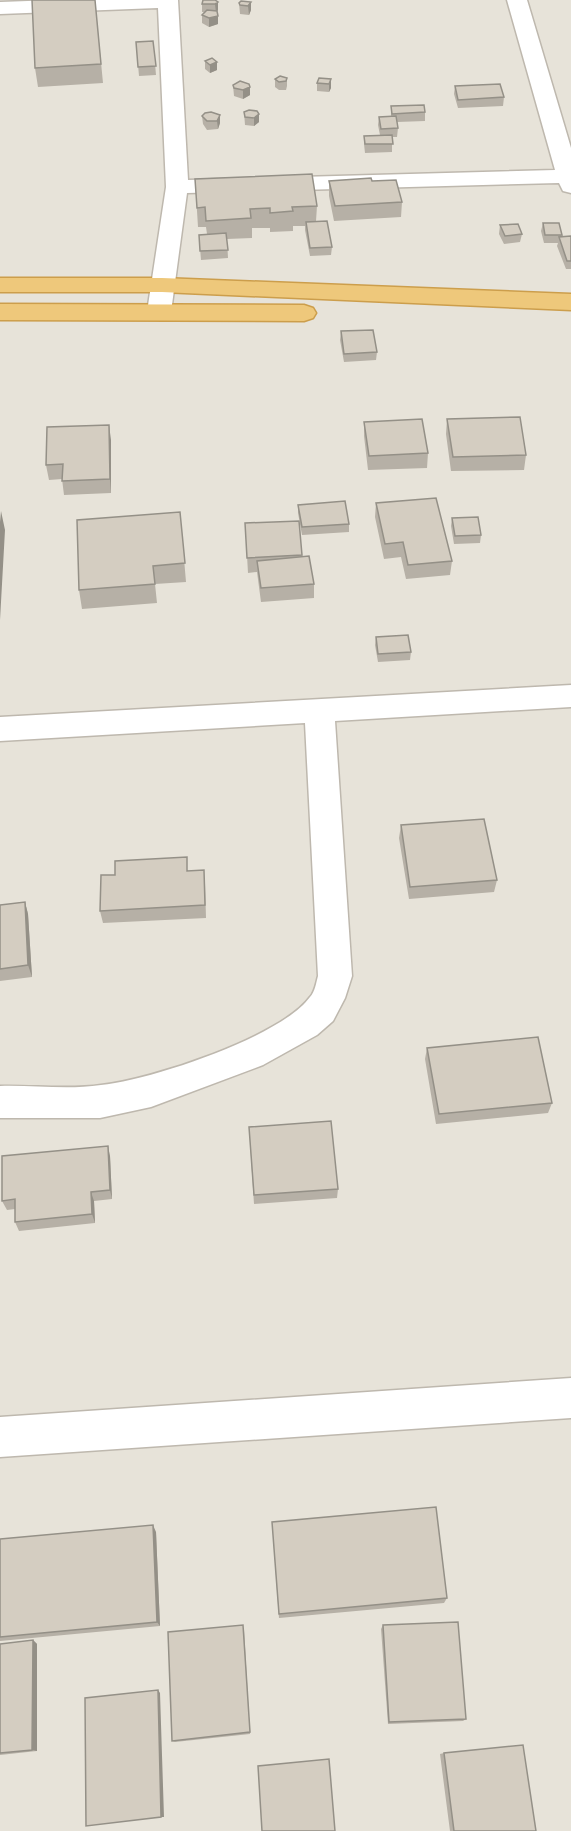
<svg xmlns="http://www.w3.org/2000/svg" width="571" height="1831" viewBox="0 0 571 1831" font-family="'DejaVu Sans',sans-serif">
  <rect width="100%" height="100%" fill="#f3f1eb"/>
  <path fill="#e7e3d9" d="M0 0H571V1831H0Z"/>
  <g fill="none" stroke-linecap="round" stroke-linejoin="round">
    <defs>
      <path id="street" d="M56 0H178L188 180 555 170 507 0H527L571 148V193L563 191 559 183 187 193 171 312 168 317 159 320 150 317 147 312 166 187 158 8 0 14V2Z
        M571 685V707L335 721 352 976 345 998 333 1021 317 1035 263 1065 151 1107 100 1118H0V1086C33 1085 68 1090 101 1085 150 1080 281 1037 310 997 315 992 316 983 318 976L305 723 0 741V717Z
        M571 1378V1418L0 1457V1417Z"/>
      <path id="highway" d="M0 278H162L571 294V310L162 292H0Z
        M0 304 304 305 313 308 316 313 313 318 304 321 0 320Z"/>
    </defs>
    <use href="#street" stroke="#beb8ae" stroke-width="3"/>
    <use href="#highway" stroke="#cc9e4c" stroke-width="3"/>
    <use href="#street" fill="#fff" fill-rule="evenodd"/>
    <use href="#highway" fill="#eec87b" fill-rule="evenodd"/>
  </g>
  <path fill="#b6b0a6" d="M95 0 103 83 38 87 35 68Z
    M215 0 218 10 217 11 218 24 209 27 202 23V15L204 12H202V4Z
    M251 2V10L249 15 240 14 239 3Z
    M153 41 156 75 139 76 136 42Z
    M205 61 217 70 210 73 205 69Z
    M287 78V86L286 90H279L275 87V79Z
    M331 79V88L329 92 317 91V83Z
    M233 85 250 87V95L243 99 234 96Z
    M455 86 504 97 503 106 458 108 454 94Z
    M391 106 425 112V121L397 122 398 128 397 137H392V152L365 153 364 144V136L380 135 378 125 379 117 391 116Z
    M244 112 259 122 254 126 245 125Z
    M220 115V123L218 129 207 130 203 124 202 116Z
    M195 179 317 206 316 221 332 247 331 255 310 256 305 230V226H293V231L270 232V228H252V238L227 239 228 258 201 260 199 235 207 234 206 227H198Z
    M329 181H372L402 202 401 217 334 221 329 196Z
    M543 223 562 235 561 237 571 236V269H566L557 246 558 243H544L541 231Z
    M500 225 522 234 520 242 504 244 499 234Z
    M341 331 377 352 376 360 344 362 340 340Z
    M447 419 526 455 524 470 451 471 446 434Z
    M364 422 428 453 427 468 368 470 364 436Z
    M111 440V493L64 495 62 479 49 480 46 465Z
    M376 503 452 561 450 575 406 579 401 557 384 559 375 517Z
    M298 505 349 524V532L302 535 298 513Z
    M180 512 186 582 155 584 157 603 82 609 79 590Z
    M452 518 481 535 480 543 454 544 451 526Z
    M299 521 302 557 314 584V598L261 602 257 572 248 573 246 538Z
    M376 637 411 652 410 660 378 662 375 645Z
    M401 825 497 880 494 892 409 899 399 838Z
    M188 871 205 883 206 918 103 923 100 911Z
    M25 902 28 914 32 977 0 981V905Z
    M427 1048 552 1103 548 1113 436 1124 425 1059Z
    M249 1127 338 1189 337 1198 254 1204Z
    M110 1156 112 1199 94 1201 95 1223 19 1231 15 1222V1209L7 1210 2 1201Z
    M272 1522 447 1598 444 1603 279 1618Z
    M156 1532 160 1626 0 1641V1539Z
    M383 1625 466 1719 463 1721 388 1724 381 1629Z
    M244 1629 250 1734 175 1742 172 1741Z
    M33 1640 37 1644V1751L0 1755V1644Z
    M444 1753 536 1831H450L440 1754Z"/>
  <path fill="#949087" d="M218 2V10L216 13 215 4Z
    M251 2V10L249 15 248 6Z
    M218 16V24L209 27V18Z
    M217 62V70L210 73V65Z
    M331 79V88L329 92V84Z
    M250 87V95L243 99V90Z
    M259 114V122L254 126V118Z
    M220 115V123L218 129 217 121Z
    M109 425 111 440V493L110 479Z
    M1 511 5 530 0 620V522Z
    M25 902 28 914 32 977 28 965Z
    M108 1146 110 1156 112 1199 110 1190Z
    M91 1192 94 1201 95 1223 92 1214Z
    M153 1525 156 1532 160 1626 157 1622Z
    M33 1640 37 1644V1751L32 1750Z
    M158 1690 160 1693 164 1817H161Z"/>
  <path fill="#d4cdc1" stroke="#949087" stroke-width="1.5" d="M32 0H95L101 64 35 68Z
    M203 0H215L218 2 215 4H202Z
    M241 1 251 2 248 6 240 5 239 3Z
    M207 10 217 11 218 16 209 18 202 15Z
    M153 41 156 66 138 67 136 42Z
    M212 58 217 62 210 65 205 61Z
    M280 76 287 78 286 81 279 82 275 79Z
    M319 78 331 79 329 84 317 83Z
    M240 81 249 84 250 87 243 90 234 88 233 85Z
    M500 84 504 97 458 100 455 86Z
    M424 105 425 112 392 114 391 106Z
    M249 110 257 111 259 114 254 118 245 117 244 112Z
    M211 112 220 115 217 121H207L202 116 205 113Z
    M396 116 398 128 381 129 379 117Z
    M392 135 393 144H365L364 136Z
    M312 174 317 206 292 207 293 211 270 213V208L250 209 251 218 206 221 205 207 197 208 195 179Z
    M371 178 372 181 396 180 402 202 335 206 329 181Z
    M327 221 332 247 310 248 306 222Z
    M543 223H559L562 235H545Z
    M518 224 522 234 505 236 500 225Z
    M226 233 228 250 200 251 199 235Z
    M571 236V261H567L559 237Z
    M373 330 377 352 344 354 341 331Z
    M520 417 526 455 453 457 447 419Z
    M422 419 428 453 369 456 364 422Z
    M109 425 110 479 62 481 63 464 46 465 47 427Z
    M436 498 452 561 408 565 403 542 385 544 376 503Z
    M345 501 349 524 302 527 298 505Z
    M180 512 185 563 153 566 155 584 79 590 77 520Z
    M478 517 481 535 455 536 452 518Z
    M299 521 302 555 247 558 245 523Z
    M309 556 314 584 261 588 257 561Z
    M408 635 411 652 378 654 376 637Z
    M484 819 497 880 410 887 401 825Z
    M187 857V871L204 870 205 905 100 911 101 875H115V861Z
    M25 902 28 965 0 969V905Z
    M538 1037 552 1103 439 1114 427 1048Z
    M331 1121 338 1189 254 1195 249 1127Z
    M108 1146 110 1190 91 1192 92 1214 15 1222V1199L2 1201V1156Z
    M436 1507 447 1598 279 1614 272 1522Z
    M153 1525 157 1622 0 1637V1539Z
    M458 1622 466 1719 389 1722 383 1625Z
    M243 1625 250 1732 172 1741 168 1632Z
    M33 1640 32 1750 0 1753V1644Z
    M158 1690 161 1817 86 1826 85 1698Z
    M523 1745 536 1831H454L444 1753Z
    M329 1759 335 1831H262L258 1766Z"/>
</svg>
